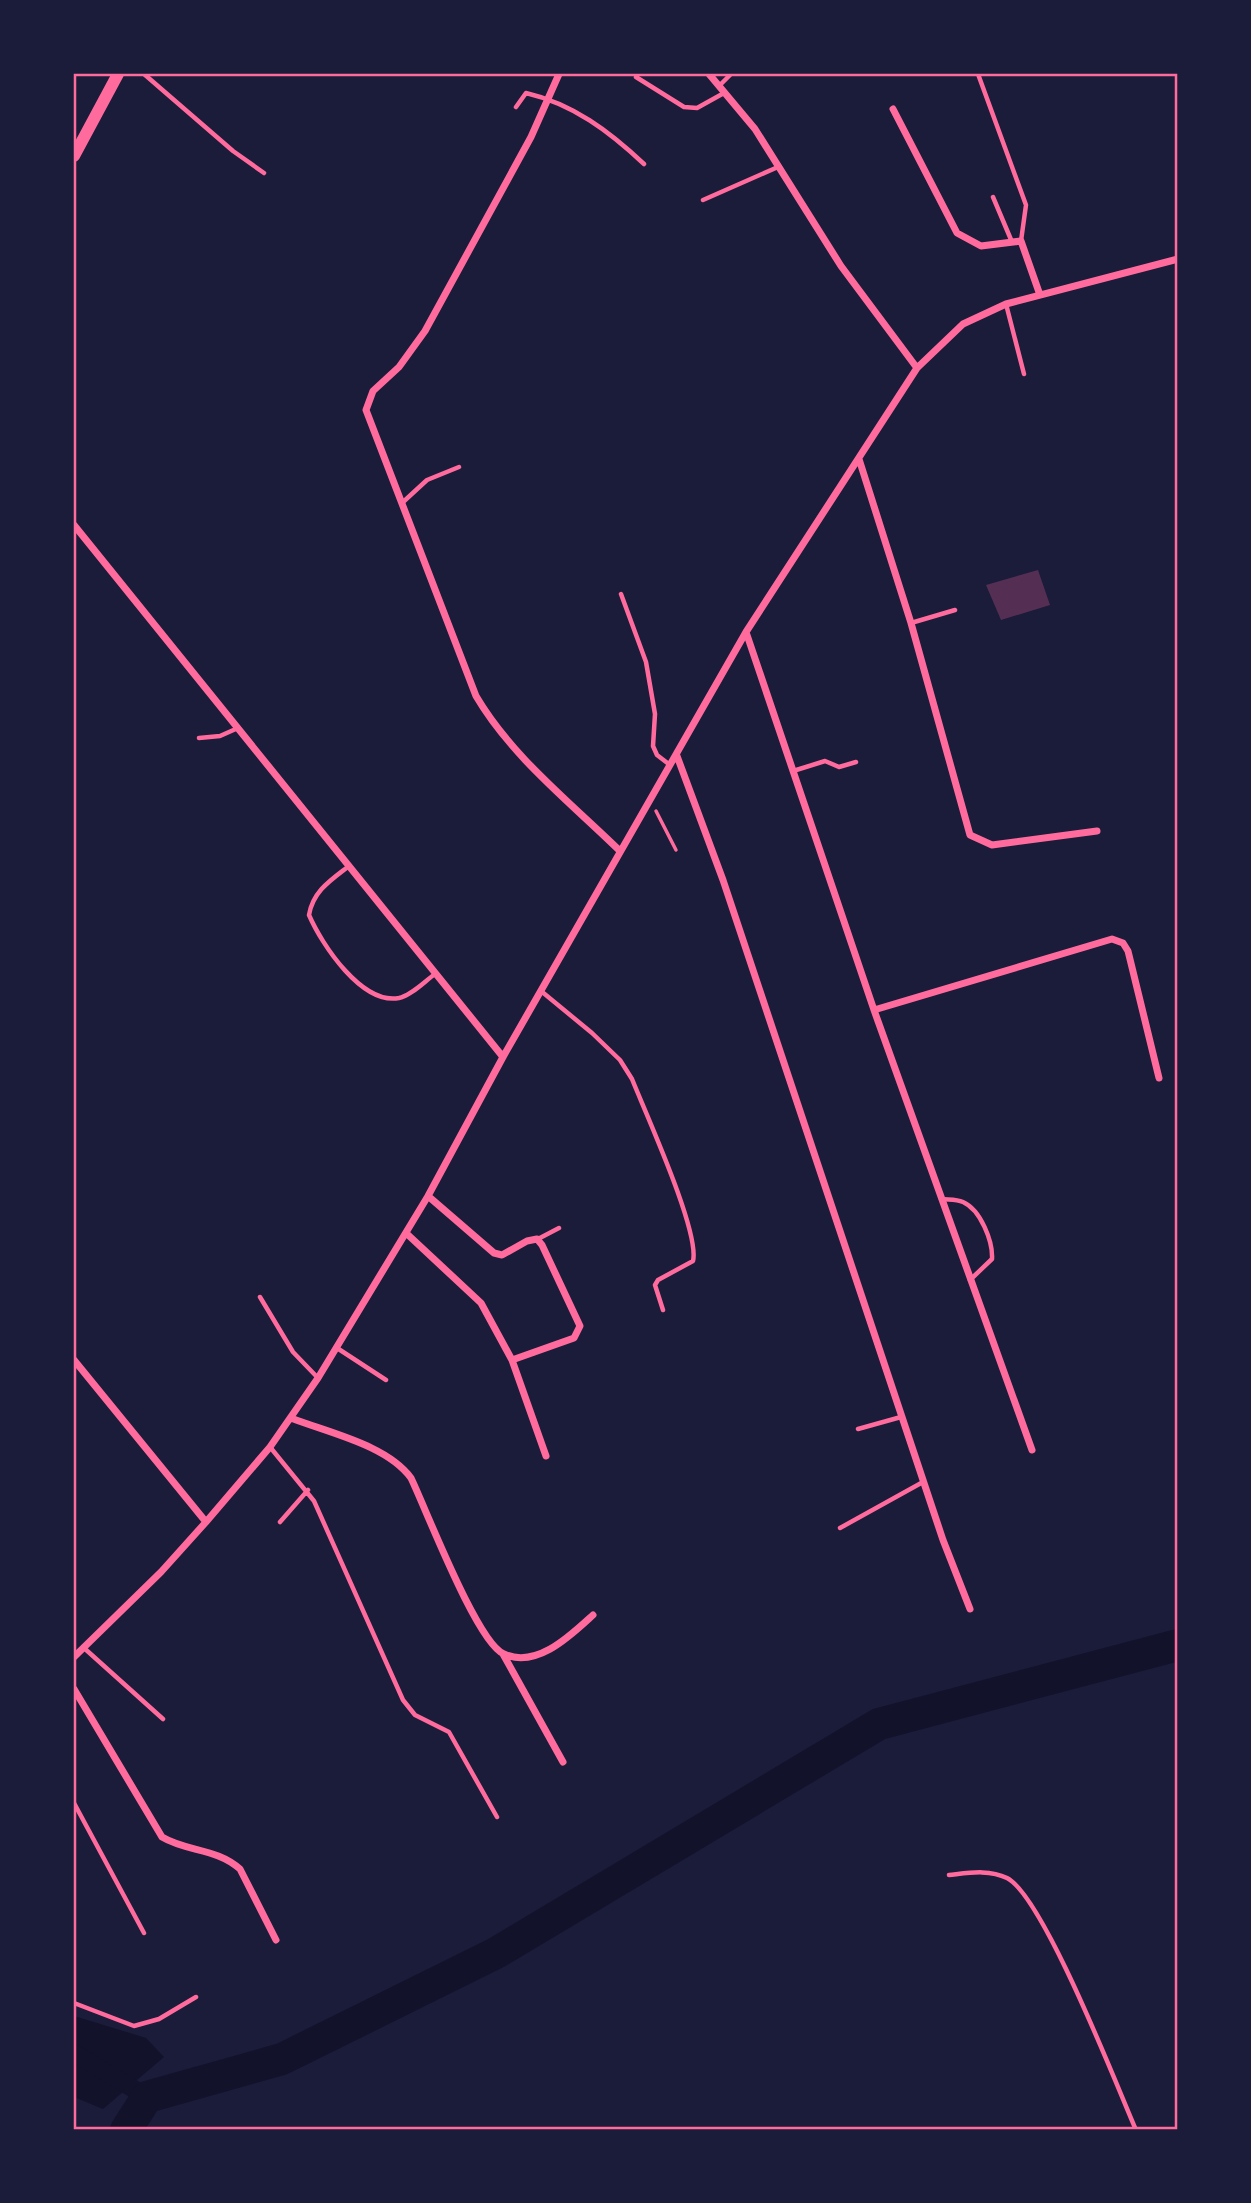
<svg xmlns="http://www.w3.org/2000/svg" width="1251" height="2203" viewBox="0 0 1251 2203" font-family="Overpass,sans-serif">
  <rect width="100%" height="100%" fill="#1b1b3a"/>
  <path fill="#12122b" d="M74 2016 146 2038 164 2057 103 2109 74 2097Z"/>
  <g fill="none" stroke-linecap="round" stroke-linejoin="round">
    <path stroke="#12122b" stroke-width="18" d="M74 2053 147 2097"/>
    <path stroke="#12122b" stroke-width="32" d="M126 2130 147 2097 282 2059 496 1953 879 1724 1178 1645"/>
  </g>
  <path fill="#542f53" d="M1038 570 1050 605 1001 620 986 585Z"/>
  <g fill="none" stroke-linecap="round" stroke-linejoin="round">
    <path stroke="#ff6b9d" stroke-width="3.5" d="M656 811 676 850"/>
    <path stroke="#ff6b9d" stroke-width="4.5" d="M144 74 233 151 264 173
      M978 74 1026 205 1021 241
      M636 77 684 107 697 108 724 93
      M720 85 731 74
      M516 107 526 93C573 104 609 131 644 164
      M993 197 1012 242
      M703 200 778 167
      M1006 304 1024 374
      M402 503 427 480 459 467
      M621 594 646 662 655 714 653 746 657 755 670 765
      M911 623 955 610
      M199 738 220 736 238 728
      M793 771 825 761 839 767 856 762
      M349 866C331 880 313 891 309 915 322 945 362 1005 399 998 412 995 425 981 435 974
      M541 991 592 1033 620 1060 632 1079C646 1114 700 1232 693 1261L658 1280 655 1285 663 1310
      M941 1199C948 1200 956 1199 963 1202 981 1210 993 1242 992 1259L970 1280
      M538 1239 559 1228
      M260 1297 293 1352 318 1378
      M337 1348 386 1380
      M858 1429 901 1417
      M270 1447 314 1501 403 1700 415 1715 449 1732 497 1817
      M280 1522 308 1490
      M840 1528 923 1482
      M84 1648 163 1719
      M74 1803 144 1933
      M949 1875C968 1873 989 1869 1007 1878 1043 1896 1116 2084 1136 2130
      M74 2003 134 2026 159 2019 196 1997"/>
    <path stroke="#ff6b9d" stroke-width="7" d="M559 74 531 137 425 331 399 367 373 391 366 410 476 696C512 757 570 802 620 851
      M709 74 755 129 841 266 917 368
      M893 109 957 233 981 246 1021 241 1040 295
      M859 459 911 623 970 835 992 845 1097 831
      M74 525 503 1057
      M746 632 874 1010 1032 1450
      M677 756 723 880 943 1540 970 1609
      M874 1010 1112 939 1123 943 1128 951 1159 1078
      M428 1196 494 1253 502 1255 527 1241 537 1239 542 1245 580 1326 574 1338 512 1360
      M406 1233 481 1303 512 1360 546 1456
      M74 1360 206 1522
      M291 1418C329 1433 387 1445 411 1478 426 1509 477 1643 504 1654 537 1669 571 1635 593 1615
      M503 1654 563 1762
      M74 1657 161 1572 206 1522 270 1447 318 1378 428 1196 503 1057 746 632 917 368 963 324 1006 304 1178 259
      M74 1689 162 1837C187 1852 217 1848 240 1869L276 1940"/>
    <path stroke="#ff6b9d" stroke-width="12" d="M74 156 118 74"/>
  </g>
  <rect width="1251" height="2203" fill="none" stroke="#1b1b3a" stroke-width="150"/>
  <rect x="75" y="75" width="1101" height="2053" fill="none" stroke="#ff6b9d" stroke-width="2.5"/>
</svg>
